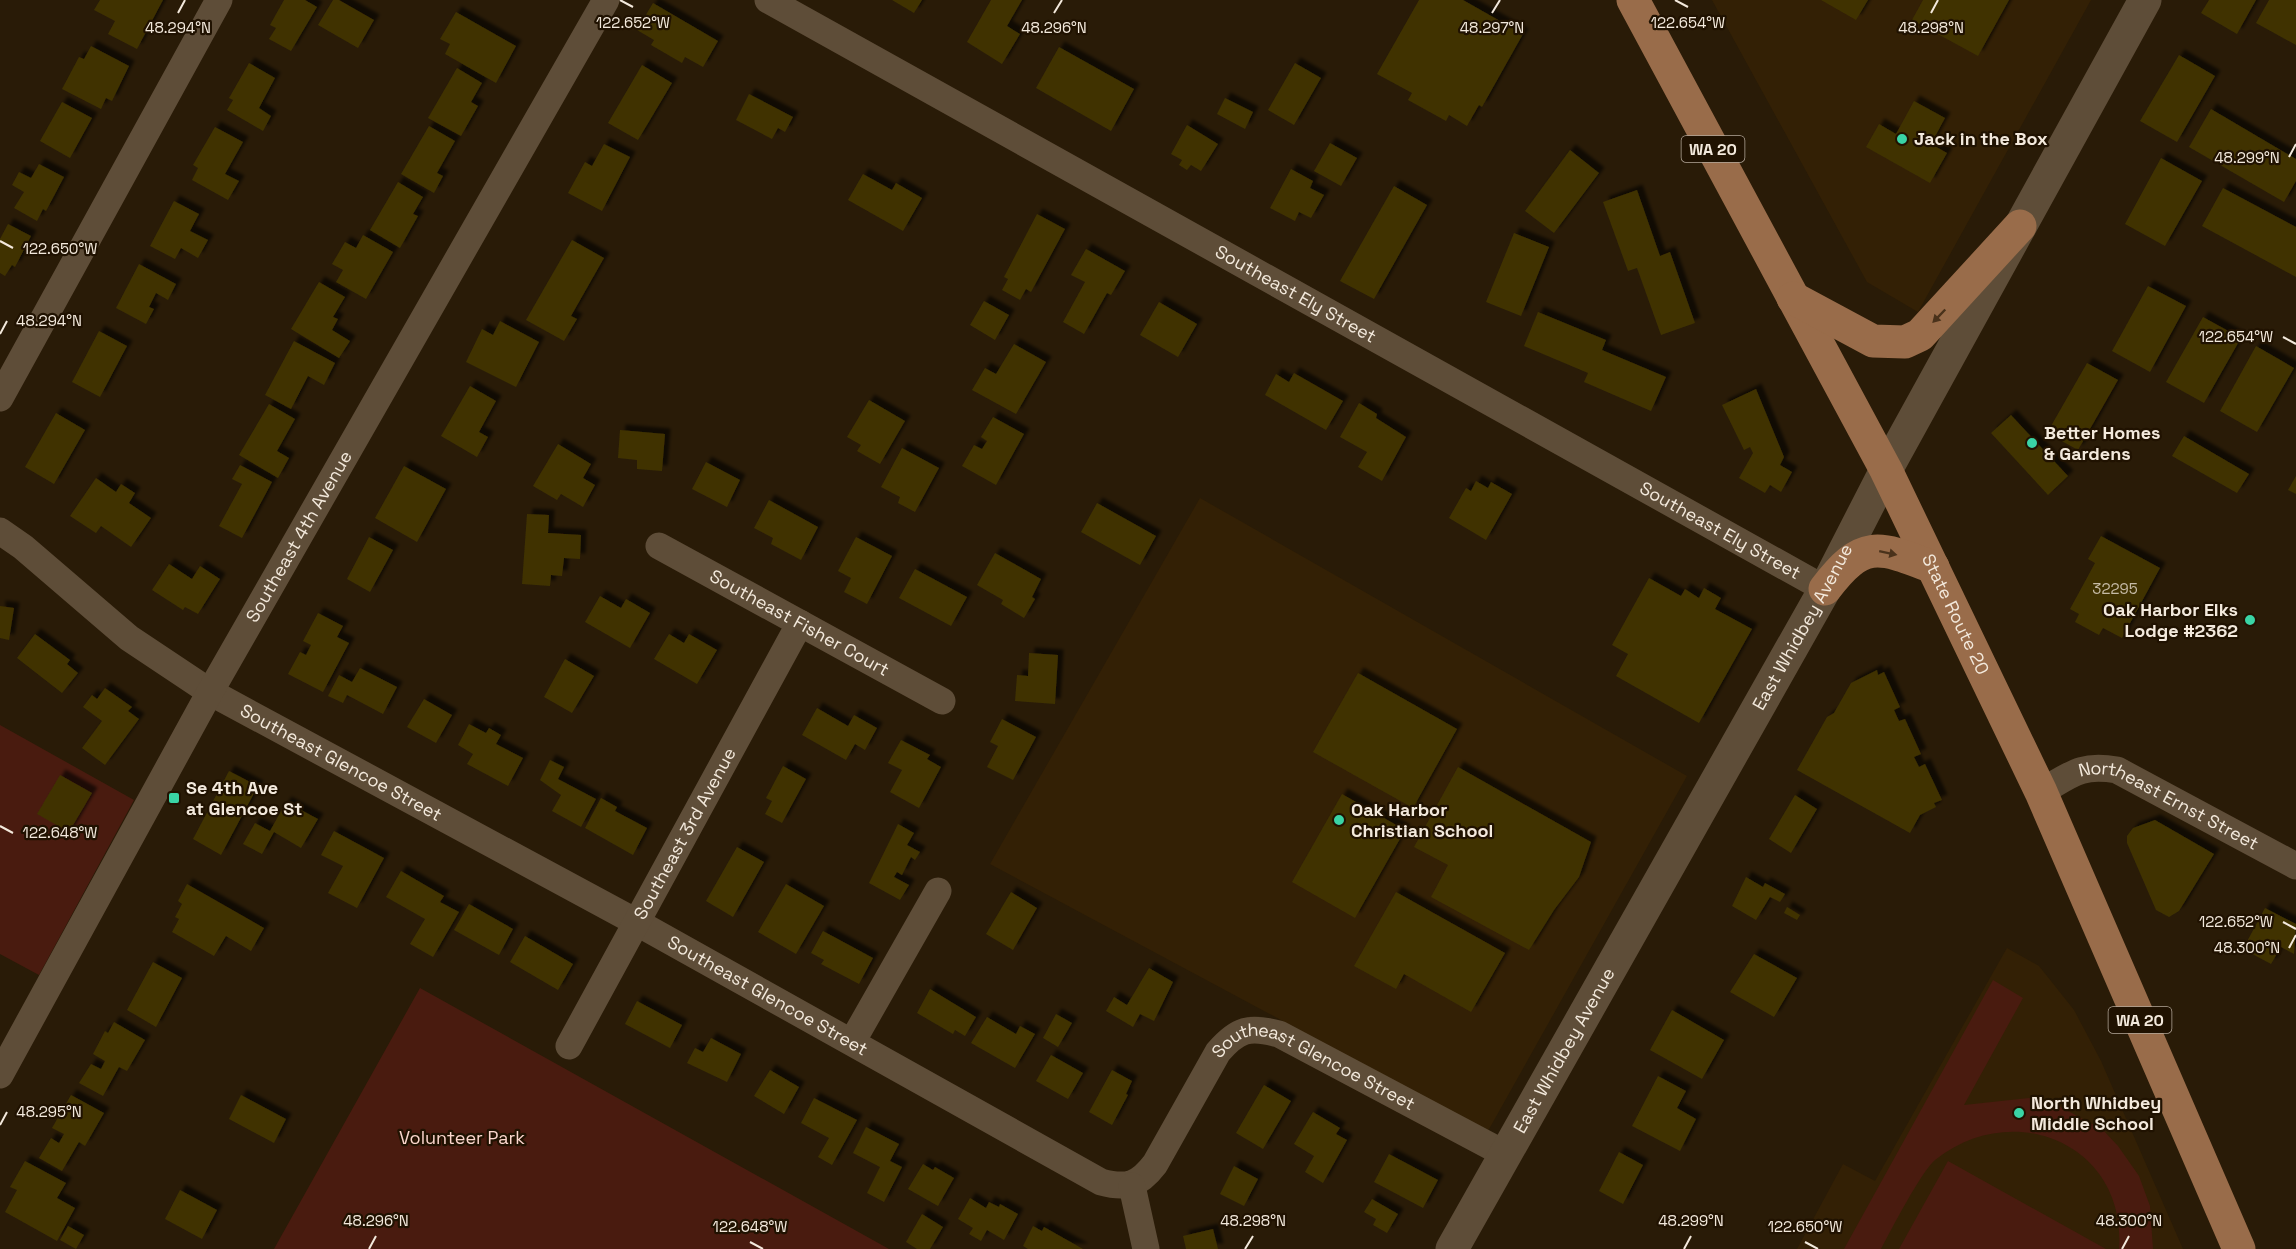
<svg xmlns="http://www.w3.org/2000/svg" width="2296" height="1249" viewBox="0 0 2296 1249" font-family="'Space Grotesk',sans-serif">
  <defs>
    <filter id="shadow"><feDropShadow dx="5.5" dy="-5.5" stdDeviation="1.5" flood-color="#0009"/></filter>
  </defs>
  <rect width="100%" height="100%" fill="#291b07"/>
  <path fill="#332005" d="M1712 0H2091L1918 312 1867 282Z
    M1200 498 1687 776 1488 1131 990 864Z
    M2007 948 2039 966 2074 1010 2101 1061 2183 1249H1797L1843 1164 1875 1181Z"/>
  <path fill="#491b0f" d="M0 725 134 800 39 975 0 954Z
    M1993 980 2023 998 1964 1105 2029 1098 2057 1105 2103 1130 2118 1146 2139 1176 2150 1206 2153 1249H2119C2127 1145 2014 1097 1935 1160 1921 1172 1891 1230 1881 1249H1844Z
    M420 988 889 1249H274Z
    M1948 1161 2106 1249H1899Z"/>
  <path fill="#3f3203" filter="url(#shadow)" d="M100 0H163L137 49 108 34 115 21 94 10Z
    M284 0H305L317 7 291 51 269 39 276 28 270 25Z
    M333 0H339L374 20 358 48 318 25Z
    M892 0H922L914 13Z
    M991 0H1022L1007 26 1020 34 1002 64 967 42Z
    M1419 0H1463L1523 34 1482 107 1479 105 1467 126 1449 115 1446 121 1408 100 1412 93 1377 74Z
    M1821 0H1868L1856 20Z
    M1923 0H2009L1978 56 1912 20Z
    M2209 0H2256L2237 34 2201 13Z
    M2269 0H2296V45L2256 23Z
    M653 3 718 41 703 67 685 57 682 63 651 45 654 40 637 30Z
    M456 12 516 46 496 83 445 54 450 44 440 39Z
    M91 46 129 66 112 101 106 98 101 109 62 89 79 57 84 59Z
    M1059 47 1134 89 1111 131 1036 88Z
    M2179 55 2215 76 2177 142 2140 121Z
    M249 63 275 78 259 108 271 116 263 131 227 110 233 100 229 98Z
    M1295 63 1321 78 1294 125 1268 110Z
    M642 65 672 83 638 140 608 123Z
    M457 68 482 83 471 102 478 106 461 136 428 118Z
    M749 94 793 117 785 132 778 128 772 139 736 120Z
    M1225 98 1253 112 1245 129 1217 114Z
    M1914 101 1945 118 1931 144 1947 153 1930 183 1866 147 1879 124 1896 134Z
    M62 102 92 118 70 158 40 141Z
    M2211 109 2296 159V181L2284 202 2189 147Z
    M1187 125 1218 144 1201 171 1191 165 1187 170 1179 165 1182 160 1171 154Z
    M429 126 455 141 437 173 443 176 434 193 401 174Z
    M215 127 243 142 225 174 239 181 228 200 192 180 198 168 193 165Z
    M1330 143 1357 158 1341 186 1314 171Z
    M604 144 630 157 602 211 568 193 585 162 592 166Z
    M1570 150 1599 173 1554 233 1525 211Z
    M2161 158 2202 181 2165 246 2125 224Z
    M39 164 64 177 46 211 43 209 37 221 14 208 24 192 12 185 19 172 31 178Z
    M1291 169 1313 181 1310 188 1324 195 1311 218 1299 212 1295 221 1270 208Z
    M863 174 892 190 896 183 922 198 903 231 848 200Z
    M398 182 423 197 413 214 418 216 400 248 370 230Z
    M1394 186 1427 205 1374 299 1340 281Z
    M2223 188 2296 227V277L2202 226Z
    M1637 190 1660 256 1670 252 1695 323 1661 335 1637 268 1628 271 1603 202Z
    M174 201 199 214 190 231 208 240 198 258 181 248 175 259 150 246Z
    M1037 214 1065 229 1031 292 1026 289 1020 300 1002 290 1008 279 1004 277Z
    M8 224 31 236 15 267 12 265 5 276 0 273V239Z
    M1514 233 1549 247 1521 316 1486 302Z
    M363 235 393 252 366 299 336 282 343 270 332 264 345 242 356 248Z
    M572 240 604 258 571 316 577 319 564 341 526 320Z
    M1086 249 1125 271 1111 295 1107 293 1084 334 1063 322 1085 282 1071 275Z
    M139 264 176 284 168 300 156 293 149 307 154 309 146 324 116 308Z
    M319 282 345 297 333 317 338 319 332 330 350 341 339 358 291 329Z
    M2148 286 2186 306 2150 372 2112 351Z
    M984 301 1009 315 995 340 970 325Z
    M1159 302 1197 324 1178 357 1140 335Z
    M1538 312 1606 340 1602 350 1666 377 1651 411 1584 382 1588 373 1524 346Z
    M2203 317 2241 338 2204 403 2166 382Z
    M500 321 539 342 516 387 466 362 482 329 493 335Z
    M99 331 127 346 100 397 72 382Z
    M294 341 335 363 324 385 308 376 291 409 265 395Z
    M1014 344 1046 362 1016 414 972 390 985 368 996 374Z
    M2256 346 2294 368 2257 432 2220 411Z
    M2087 363 2118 380 2078 450 2047 433Z
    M1294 373 1343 401 1326 430 1265 395 1276 374 1289 382Z
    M470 386 496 401 479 432 488 437 477 457 441 436Z
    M1756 389 1784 457 1780 465 1792 472 1781 492 1770 485 1765 493 1739 478 1753 453 1750 447 1744 450 1722 405Z
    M869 400 905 421 880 464 857 451 861 445 847 437Z
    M1359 403 1377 414 1376 418 1406 437 1382 481 1358 467 1367 452 1340 437Z
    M269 404 295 419 277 451 289 458 278 478 239 455Z
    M56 413 85 430 54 484 25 467Z
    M2011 415 2068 476 2048 495 1991 433Z
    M993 417 1024 434 996 485 962 466 974 445 982 449 987 441 981 437Z
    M620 430 665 434 662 471 637 469V460L618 458Z
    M2184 436 2249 474 2237 493 2172 456Z
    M558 444 591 464 583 478 595 485 583 507 561 494 557 500 533 486Z
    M902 448 939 468 915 512 898 503 900 497 881 487Z
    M706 462 740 480 727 507 692 489Z
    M240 465 272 482 242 538 219 526 242 484 232 479Z
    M404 466 446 489 417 542 375 518Z
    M2296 476V494L2288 490Z
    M96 478 116 492 121 484 135 493 129 503 151 518 131 547 101 526 96 533 70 516Z
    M1476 481 1488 488 1491 482 1512 494 1486 540 1449 518 1466 488 1471 491Z
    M769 500 818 527 801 560 771 544 773 538 754 528Z
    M1097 503 1156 536 1140 565 1081 532Z
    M527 514 549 515 548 533 581 535 580 559 564 558 562 576 551 575 550 586 522 584Z
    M2101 536 2160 568 2122 638 2103 628 2099 635 2075 622 2079 614 2070 609 2095 563 2088 559Z
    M369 537 393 550 370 592 347 579Z
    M856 537 892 556 867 604 844 592 851 578 838 571Z
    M995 553 1041 579 1032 597 1035 599 1024 618 1001 604 1003 600 977 585Z
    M169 564 192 579 200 566 220 579 198 614 185 607 183 610 152 590Z
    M915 569 967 597 951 626 899 598Z
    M1649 578 1681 596 1685 589 1699 598 1704 588 1721 598 1715 609 1752 629 1699 723 1616 676 1628 654 1612 645Z
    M600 596 621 608 626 599 650 613 630 648 585 622Z
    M0 606 14 608 9 640 0 638Z
    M318 613 343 626 337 637 349 643 323 692 288 674 300 652 306 655 311 645 303 641Z
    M35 634 70 660 67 664 78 673 62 693 17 658Z
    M669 634 684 643 689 634 717 650 697 684 654 659Z
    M1029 653 1058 655 1055 704 1015 701 1017 675 1028 676Z
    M565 659 594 676 572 713 544 697Z
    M360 668 397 687 383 714 347 695 343 703 328 696 339 675 352 682Z
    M1877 670 1878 675 1884 672 1900 707 1894 710 1899 721 1905 719 1921 754 1914 757 1919 767 1925 764 1942 800 1934 803 1936 807 1920 815 1910 833 1797 770 1827 717 1834 713 1851 683Z
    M1358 673 1457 729 1413 808 1313 752Z
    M105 688 132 707 128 711 139 719 105 765 82 748 102 721 83 707 92 695 97 699Z
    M424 699 452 715 436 743 407 727Z
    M817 708 848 726 854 715 877 728 865 750 855 744 846 760 802 735Z
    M1002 719 1036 737 1013 780 987 767 998 746 990 742Z
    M469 724 486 733 489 728 501 735 496 744 523 758 508 786 467 764 473 754 458 745Z
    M901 740 930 755 927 759 941 767 919 808 890 792 902 770 888 763Z
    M550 760 564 767 558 779 596 799 581 827 552 811 561 795 540 780Z
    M783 766 806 779 782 823 765 814 772 801 766 798Z
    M1458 767 1591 842 1579 877 1554 910 1529 950 1431 897 1448 865 1414 847Z
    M229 771 258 786 221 855 193 839Z
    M60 775 92 793 69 832 37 814Z
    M1342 794 1405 830 1355 918 1292 882Z
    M1795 795 1817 809 1791 853 1769 839Z
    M601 798 617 807 615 811 647 828 633 855 585 828Z
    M286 802 318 819 301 848 274 832 262 854 243 844 255 823 270 831Z
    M2155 820 2214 854 2179 911 2169 917 2156 910 2127 843V836L2133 828Z
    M898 824 914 833 907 845 920 852 915 860 911 857 902 875 897 872 894 877 909 885 900 900 869 883Z
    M334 831 384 858 357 908 328 893 343 866 321 855Z
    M737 847 764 862 733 917 706 901Z
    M401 871 444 896 440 902 459 912 433 957 410 944 425 919 386 897Z
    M1746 877 1763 887 1765 883 1785 894 1780 902 1770 897 1756 920 1732 906Z
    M187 884 264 928 251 951 226 936 214 956 172 932 179 919 175 917 182 904 178 901Z
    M786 884 824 906 796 954 758 932Z
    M1011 892 1037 908 1013 950 986 934Z
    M1396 892 1505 953 1471 1012 1404 974 1396 989 1354 966Z
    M469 904 513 929 499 955 454 930Z
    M1787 907 1800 915 1797 920 1784 913Z
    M2265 908 2296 924 2294 954 2281 947 2271 964 2243 949Z
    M823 931 873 958 859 984 821 964 824 960 811 953Z
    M525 936 573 964 558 990 510 962Z
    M1754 954 1797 978 1774 1017 1730 992Z
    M153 962 182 978 156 1027 127 1010Z
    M1149 968 1173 982 1154 1021 1140 1014 1133 1027 1106 1011 1114 997 1127 1005Z
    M930 989 976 1017 965 1036 955 1030 953 1034 917 1013Z
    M637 1001 682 1025 670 1048 625 1024Z
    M1672 1010 1724 1040 1702 1079 1650 1050Z
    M1056 1014 1072 1023 1058 1047 1043 1038Z
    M987 1017 1016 1034 1020 1026 1035 1034 1015 1068 971 1043Z
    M114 1022 145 1040 127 1071 119 1067 103 1096 79 1083 91 1064 101 1069 105 1061 93 1054 105 1031 108 1033Z
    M711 1038 741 1054 727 1082 687 1063 695 1048 703 1052Z
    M1051 1055 1083 1073 1068 1099 1036 1081Z
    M770 1070 799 1087 784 1114 754 1096Z
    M1112 1070 1132 1081 1126 1094 1128 1095 1112 1125 1089 1112Z
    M1658 1076 1686 1091 1677 1108 1696 1119 1680 1151 1632 1126Z
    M1264 1085 1291 1101 1263 1149 1236 1133Z
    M71 1095 104 1113 85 1146 79 1142 62 1171 39 1158 51 1138 59 1143 64 1134 52 1128Z
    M241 1095 286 1119 274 1143 229 1119Z
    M814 1098 857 1120 832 1165 818 1157 829 1138 801 1123Z
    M1313 1112 1340 1128 1336 1134 1347 1140 1323 1183 1305 1172 1314 1156 1294 1144Z
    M866 1127 899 1144 890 1161 902 1167 884 1202 867 1193 880 1167 853 1153Z
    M1619 1152 1643 1165 1623 1204 1599 1191Z
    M1389 1154 1438 1180 1423 1208 1374 1182Z
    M25 1161 66 1183 57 1198 75 1208 57 1241 5 1212 17 1190 10 1187Z
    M923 1164 933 1170 935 1167 954 1178 938 1206 908 1189Z
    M1234 1166 1258 1179 1244 1206 1220 1194Z
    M180 1190 217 1210 202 1239 165 1219Z
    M970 1198 986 1208 989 1202 999 1207 1000 1204 1018 1214 1004 1240 987 1230 981 1241 969 1234 973 1228 958 1219Z
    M1372 1199 1398 1214 1387 1233 1373 1225 1376 1219 1364 1212Z
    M922 1214 943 1227 930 1249H917L906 1242Z
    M68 1226 84 1235 76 1249 60 1240Z
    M1033 1226 1042 1231 1044 1227 1083 1249H1028L1023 1246Z
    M1213 1229 1218 1249H1186L1183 1236Z"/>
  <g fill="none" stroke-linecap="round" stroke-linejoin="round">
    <g stroke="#5e4d38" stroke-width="27">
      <path id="s1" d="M768 0 1825 589"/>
      <path d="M0 398 219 0"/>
      <path id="s2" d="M0 531 23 547 129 638 210 692 636 922 1101 1182C1127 1189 1139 1185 1155 1164L1218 1052C1238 1029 1249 1026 1279 1034L1505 1154"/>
      <path id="s3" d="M659 546 942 701"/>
      <path id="s4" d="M2041 792C2072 774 2080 764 2117 770L2296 866"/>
      <path d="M852 1042 938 891"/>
      <path id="s5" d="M569 1046 800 623"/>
      <path id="s6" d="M0 1075 210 692 606 0"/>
      <path d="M1132 1186 1146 1249"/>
    </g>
    <path stroke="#5e4d38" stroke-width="33" id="s7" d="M1452 1249 1825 589 1886 470 2145 0"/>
    <g stroke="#996c4a" stroke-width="33">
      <path id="s8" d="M1633 0 1886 470 2041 792 2239 1249"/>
      <path d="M1793 298 1873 341 1905 342 1920 335 2020 226"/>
      <path d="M1825 589C1863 539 1878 546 1933 567"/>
    </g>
  </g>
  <defs><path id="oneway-solid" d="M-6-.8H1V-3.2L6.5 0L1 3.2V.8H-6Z" transform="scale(1.5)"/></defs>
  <g fill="#4a321b">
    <use href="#oneway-solid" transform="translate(1939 316) rotate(134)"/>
    <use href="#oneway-solid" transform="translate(1888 553) rotate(12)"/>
  </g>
  <path fill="none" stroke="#f3e9dc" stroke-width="2" d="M620 0 633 7M1675 0 1688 7M178 13 185 0M1054 13 1062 0M1492 13 1500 0M1931 13 1938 0M2289 157 2296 144M0 241 13 248M0 334 7 321M2283 337 2296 344M0 826 13 833M2283 922 2296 929M2289 948 2296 935M0 1125 7 1112M750 1242 763 1249M1805 1242 1818 1249M369 1249 376 1236M1245 1249 1253 1236M1684 1249 1691 1236M2122 1249 2129 1236"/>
  <g fill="#3ad4a5" stroke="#201201" stroke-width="2">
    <circle cx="1902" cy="139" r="6"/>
    <circle cx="2032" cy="443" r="6"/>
    <circle cx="2250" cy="620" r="6"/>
    <rect x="168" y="792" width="12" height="12" rx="3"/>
    <circle cx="1339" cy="820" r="6"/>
    <circle cx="2019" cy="1113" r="6"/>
  </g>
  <g text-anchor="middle" stroke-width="4.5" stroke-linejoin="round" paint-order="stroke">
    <g font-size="15" fill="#c6bba6">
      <text x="2115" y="594">32295</text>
    </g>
    <g fill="#201201" stroke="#b4a89a" stroke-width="1.5">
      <rect x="1681.5" y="136" width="63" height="26" rx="4.5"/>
      <rect x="2108.5" y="1007" width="63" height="26" rx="4.5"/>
    </g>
    <g font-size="16" font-weight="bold" fill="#f3e9dc">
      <text x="1713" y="155">WA 20</text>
      <text x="2140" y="1026">WA 20</text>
    </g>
    <g font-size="18" font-weight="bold" fill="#f3e9dc" stroke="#201201" text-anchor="start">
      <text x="1914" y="145">Jack in the Box</text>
      <text x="2044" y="439">Better Homes<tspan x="2044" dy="21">&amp; Gardens</tspan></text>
      <text x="2238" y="616" text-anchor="end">Oak Harbor Elks<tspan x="2238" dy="21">Lodge #2362</tspan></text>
      <text x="186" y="794">Se 4th Ave<tspan x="186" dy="21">at Glencoe St</tspan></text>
      <text x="1351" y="816">Oak Harbor<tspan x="1351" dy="21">Christian School</tspan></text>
      <text x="2031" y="1109">North Whidbey<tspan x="2031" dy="21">Middle School</tspan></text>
    </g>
    <g font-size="18" fill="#f3e9dc" stroke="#201201">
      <text dy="6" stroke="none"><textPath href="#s1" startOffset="604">Southeast Ely Street</textPath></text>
      <text dy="6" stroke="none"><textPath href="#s1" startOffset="1090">Southeast Ely Street</textPath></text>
      <text dy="6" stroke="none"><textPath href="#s6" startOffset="616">Southeast 4th Avenue</textPath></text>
      <text dy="6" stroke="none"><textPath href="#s8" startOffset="694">State Route 20</textPath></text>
      <text dy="6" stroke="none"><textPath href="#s3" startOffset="160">Southeast Fisher Court</textPath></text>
      <text dy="6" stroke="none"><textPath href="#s7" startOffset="714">East Whidbey Avenue</textPath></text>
      <text dy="6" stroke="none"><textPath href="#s2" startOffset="414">Southeast Glencoe Street</textPath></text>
      <text dy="6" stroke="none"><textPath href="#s4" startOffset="142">Northeast Ernst Street</textPath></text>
      <text dy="6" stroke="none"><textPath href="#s5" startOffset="242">Southeast 3rd Avenue</textPath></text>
      <text dy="6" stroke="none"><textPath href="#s2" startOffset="900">Southeast Glencoe Street</textPath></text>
      <text dy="6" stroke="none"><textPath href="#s7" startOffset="228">East Whidbey Avenue</textPath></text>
      <text dy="6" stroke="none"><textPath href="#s2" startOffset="1581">Southeast Glencoe Street</textPath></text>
    </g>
    <g font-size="18" fill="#fbd6cc" stroke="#201201">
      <text x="462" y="1144">Volunteer Park</text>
    </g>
  </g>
  <g font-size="15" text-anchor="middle" fill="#f3e9dc" stroke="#201201" stroke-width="4.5" stroke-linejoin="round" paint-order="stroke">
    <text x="633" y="28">122.652°W</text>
    <text x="1688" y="28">122.654°W</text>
    <text x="178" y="33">48.294°N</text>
    <text x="1054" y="33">48.296°N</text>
    <text x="1492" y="33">48.297°N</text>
    <text x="1931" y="33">48.298°N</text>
    <text x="2247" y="163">48.299°N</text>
    <text x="60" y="254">122.650°W</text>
    <text x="49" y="326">48.294°N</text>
    <text x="2236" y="342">122.654°W</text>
    <text x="60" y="838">122.648°W</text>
    <text x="2236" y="927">122.652°W</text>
    <text x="2247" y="953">48.300°N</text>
    <text x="49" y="1117">48.295°N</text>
    <text x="376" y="1226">48.296°N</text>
    <text x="1253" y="1226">48.298°N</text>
    <text x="1691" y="1226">48.299°N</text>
    <text x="2129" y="1226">48.300°N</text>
    <text x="750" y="1232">122.648°W</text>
    <text x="1805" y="1232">122.650°W</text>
  </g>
</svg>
